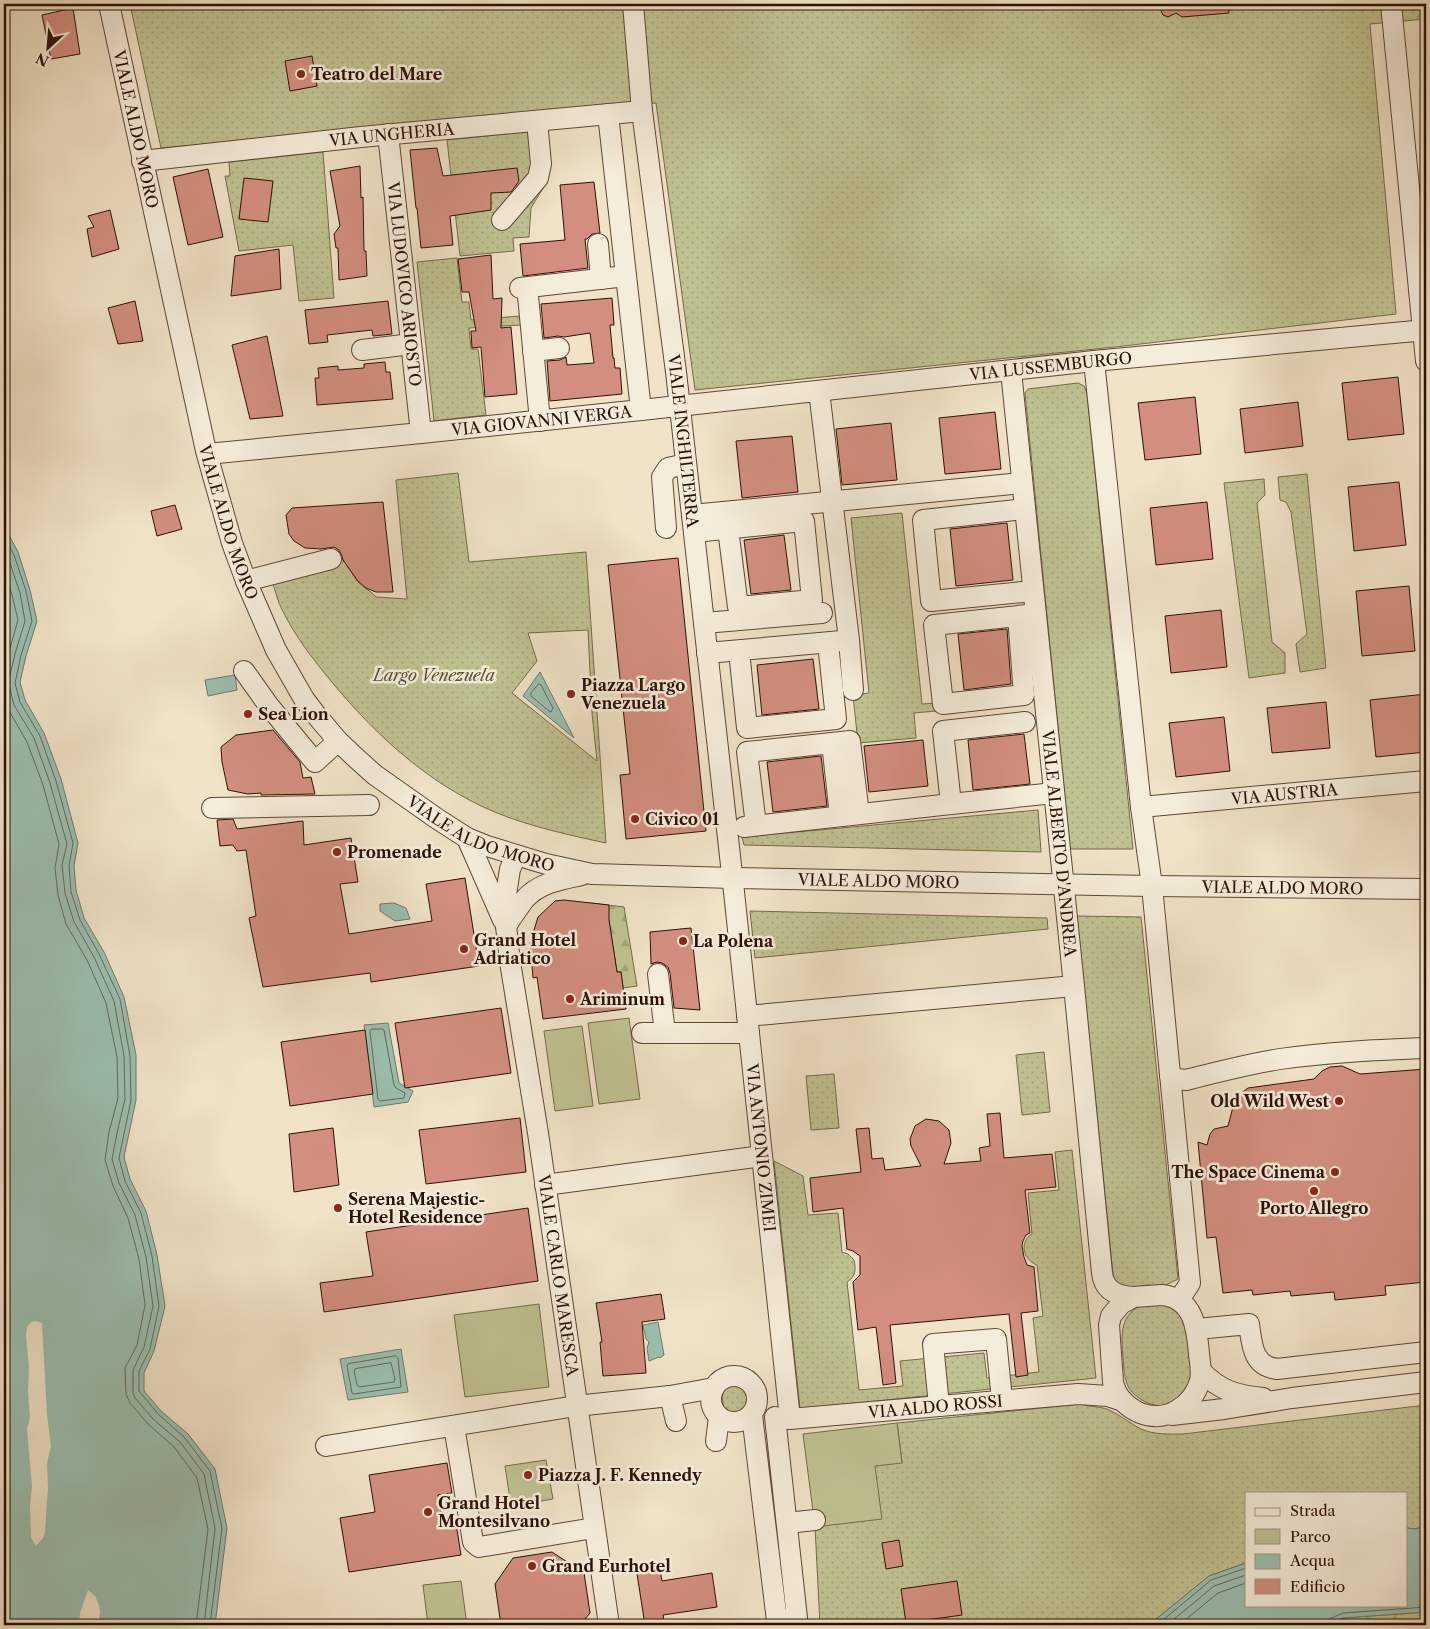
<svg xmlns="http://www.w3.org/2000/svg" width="1430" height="1629" viewBox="0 0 1430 1629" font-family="'Libre Caslon Text',serif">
  <defs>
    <pattern id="green-dots" width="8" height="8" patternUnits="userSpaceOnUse" patternTransform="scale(1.25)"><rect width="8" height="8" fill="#c0c291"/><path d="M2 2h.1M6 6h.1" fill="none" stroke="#a5a67c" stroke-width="1.8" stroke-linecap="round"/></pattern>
    <pattern id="forest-firs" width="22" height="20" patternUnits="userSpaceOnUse" patternTransform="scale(1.25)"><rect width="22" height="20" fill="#c0c291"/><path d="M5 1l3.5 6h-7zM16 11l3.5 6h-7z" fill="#a5a67c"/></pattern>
  </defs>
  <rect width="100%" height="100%" fill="#f0e3c7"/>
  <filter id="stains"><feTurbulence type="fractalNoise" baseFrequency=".004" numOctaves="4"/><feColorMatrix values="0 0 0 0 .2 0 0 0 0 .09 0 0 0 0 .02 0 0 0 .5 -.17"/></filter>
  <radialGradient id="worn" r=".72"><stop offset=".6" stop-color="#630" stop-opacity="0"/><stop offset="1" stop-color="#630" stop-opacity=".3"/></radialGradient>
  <path fill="url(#green-dots)" stroke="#766a4b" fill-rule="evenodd" d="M130 4H1426V19L1370 24 1396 314 1115 347 695 390 656 103 161 148Z
    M545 130 548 180 531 208 529 237 513 238 514 251 460 256 447 140Z
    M323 152 334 298 299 301 293 245 239 251 225 176H230L229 162Z
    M457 258 462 302H469L471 320 520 316 521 325 469 328 471 349H478L486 415 434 421 417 262Z
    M1078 383 1084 386 1087 393 1133 849H1070L1025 393 1028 389Z
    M458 473 469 562 586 552 606 843C569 835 532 827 497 813 426 784 369 729 322 670 306 650 290 628 279 603 276 595 274 586 271 578L341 558C348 565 352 574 357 581 363 588 370 590 376 597L407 599 396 480ZM588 630 592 713 597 761 512 693 537 661 528 633Z
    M1307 474 1326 668 1300 672 1296 644 1307 634 1291 512 1286 502 1280 500 1278 477Z
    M1264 479 1265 495 1257 503 1272 642 1285 653V673L1249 678 1224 483Z
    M902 513 922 704 935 703 936 711 914 713 916 738 858 743 853 695 869 693 851 518Z
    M1038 810 1041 852 744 845 742 837Z
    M750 911 1047 918 1048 929 755 958Z
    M1077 916 1141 917 1178 1279 1166 1285 1157 1286 1147 1285 1135 1288 1114 1284Z
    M1044 1052 1050 1112 1022 1115 1016 1055Z
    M834 1074 839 1128 811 1130 806 1076Z
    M1072 1150 1096 1378 800 1409 774 1161 803 1176 808 1215 838 1213 842 1252 848 1254 854 1260C856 1270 856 1276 847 1282L859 1390 903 1386 900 1361 984 1353 987 1378 1039 1372 1033 1318 1043 1316 1037 1265C1023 1260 1019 1242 1032 1234L1028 1193 1059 1190 1055 1152Z
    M1146 1304 1169 1305 1185 1317 1195 1360 1188 1390C1182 1394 1176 1401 1170 1404 1156 1410 1137 1400 1129 1388 1124 1379 1124 1368 1123 1358 1121 1335 1119 1312 1146 1304Z
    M731 1383C751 1383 752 1410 735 1414L725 1410C721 1400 721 1388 731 1383Z
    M1080 1404C1089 1407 1098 1406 1107 1409 1119 1414 1129 1423 1141 1429 1154 1435 1170 1434 1183 1434L1426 1405V1526L1416 1529 1406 1528V1493H1246V1563L1209 1576 1149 1625H820L815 1527 874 1466 902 1462 897 1423Z"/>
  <path fill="url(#forest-firs)" stroke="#766a4b" d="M591 903 624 907 637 986 623 988 621 972H617L609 920Z
    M1426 1612V1625H1327L1343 1618Z"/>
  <path fill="#c0c291" stroke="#766a4b" d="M629 1018 640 1099 599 1104 588 1023Z
    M582 1026 593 1106 555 1111 544 1031Z
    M539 1304 549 1387 465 1397 454 1315Z
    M897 1423 902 1463 875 1466 882 1519 815 1527 803 1434Z
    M546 1460 553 1499 511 1506 505 1466Z
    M461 1581 467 1625H428L423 1585Z"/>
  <path fill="#9bbfb0" stroke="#6f796c" d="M4 526 18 552 30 590 37 621 26 656 20 682 25 700 44 733 61 779 78 843 74 866 76 890 84 918 104 952 124 997 136 1055V1100L124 1157 130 1179 146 1211 157 1255 165 1306 154 1351 144 1373V1391L161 1411 188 1434 215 1469 227 1528 215 1625H4Z
    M540 672 574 738 523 696Z
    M235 675 237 690 208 696 205 680Z
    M394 903 406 908 410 919 395 921 380 911V904Z
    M388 1023 399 1083 413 1091 408 1102 374 1107 364 1025Z
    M658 1322 664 1355 660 1358 659 1357 649 1361 647 1348 649 1342 646 1339 643 1325Z
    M401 1349 408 1392 348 1400 340 1359Z
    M1426 1526V1612L1343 1618 1327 1625H1149L1209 1576 1246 1563V1605H1406V1528L1416 1529Z"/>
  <path fill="#f0e3c7" d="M36 1321 42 1323 47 1415 51 1446 47 1463 48 1488 45 1531 43 1538 36 1546 31 1538V1532L30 1507 32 1486 27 1429 30 1418 28 1391 29 1368 26 1335 27 1327 31 1322Z
    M88 1590 95 1596 99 1605 100 1612 98 1625H79L80 1613Z"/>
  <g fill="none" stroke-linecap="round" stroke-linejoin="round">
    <path stroke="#64685a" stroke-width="1" d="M4 536 14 555 26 591 32 621 21 655 15 683 20 702 40 736 56 781 73 843 69 866 71 892 80 920 99 954 120 999 130 1056 131 1100 119 1158 125 1181 141 1213 152 1256 159 1306 150 1349 139 1371V1391L158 1414 184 1437 210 1471 222 1528 210 1625
      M4 549 8 557 20 593 25 621 15 654 9 679V685L14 705 34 738 50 783 67 844 62 865 65 893 74 922 94 957 114 1001 124 1056 125 1099 117 1133 112 1159 119 1183 135 1215 146 1257 153 1306 144 1347 133 1370V1393L135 1398 153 1419 180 1442 204 1474 215 1528 204 1625
      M4 568 12 595 18 620 4 669
      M539 684 541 685 553 708 551 712 549 711 531 696V693Z
      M4 694 8 709 27 742 43 785 59 844 55 868 58 895 66 924 87 960 106 1003 117 1057 118 1098 109 1132 105 1160 113 1186 128 1218 139 1259 145 1305 137 1345 125 1368 126 1394 130 1403 148 1424 174 1447 197 1478 208 1529 196 1625
      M372 1029H382L384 1030 394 1085 396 1088 405 1093 404 1098 380 1101 378 1099 370 1032Z
      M396 1356 398 1358 401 1387 354 1394 352 1393 347 1366 348 1364Z
      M391 1363 395 1379 394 1382 359 1387 357 1385 354 1371 355 1369Z
      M1157 1625 1211 1580 1246 1568
      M1167 1625 1214 1586 1246 1575
      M1179 1625 1218 1593 1246 1583
      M1327 1625 1329 1619 1343 1613 1426 1607"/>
  </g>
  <path fill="#d38e7f" stroke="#2d1105" d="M1158 4H1229V13L1182 17 1176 13 1168 17 1163 15Z
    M73 8 80 54 51 59 42 15Z
    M312 56 317 86 290 91 285 61Z
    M437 148 443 176 517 168 519 181 511 192 491 193V210L450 216 453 245 421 248 417 208H416L410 150Z
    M360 166 361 198 363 197 364 251H366L367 276 339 280 338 248H336L334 234 340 226 330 171Z
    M208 169 223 237 188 245 173 177Z
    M244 178 273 181 268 222 239 219Z
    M594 182 600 233 592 234 587 239H585L588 268 523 276 520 244 565 240 560 185Z
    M110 210 119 249 92 257 87 229 94 227 88 216Z
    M279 249 281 289 231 296 235 256Z
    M491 255 493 299 502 298 501 328 511 327 517 394 485 397 481 347 472 348 471 331H476L469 292H462L458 259Z
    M612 298 614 325H610L613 358H614L615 368H620L622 394 550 401 547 361 560 360 566 357 567 365 594 363 590 333 564 337 558 336 544 338 541 304Z
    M135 301 143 341 118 344 108 308Z
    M388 301 392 334 373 336 372 330 327 335 328 342 309 344 305 310Z
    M267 336 283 416 250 419 232 345Z
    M385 362 386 372H390L393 399 317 405 315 378H319L318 368 338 366V370L364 368V364Z
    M1398 377 1404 434 1348 440 1342 383Z
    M1195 397 1201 454 1145 460 1138 403Z
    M1298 402 1303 446 1245 453 1240 409Z
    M995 412 1001 469 945 474 939 418Z
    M891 423 897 480 842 485 836 429Z
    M792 436 798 492 742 498 736 441Z
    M1399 482 1406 545 1354 551 1348 487Z
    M383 502 393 592H376L366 588 358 581 343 560 342 556 339 550 334 547 321 549 305 548 294 541 289 534 286 515 292 508Z
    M1207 502 1213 559 1156 565 1150 508Z
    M175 505 182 529 157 536 151 511Z
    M1007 523 1013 580 956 586 950 529Z
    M784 535 791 590 751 594 744 540Z
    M678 558 706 831 626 839 620 775 630 774 608 565Z
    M1409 586 1415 651 1362 656 1356 591Z
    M1221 610 1227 667 1171 673 1165 616Z
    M1007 629 1011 684 964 690 958 634Z
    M813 659 819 709 762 715 757 665Z
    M1426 694V752L1376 757 1370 700Z
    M1326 702 1330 748 1272 753 1267 708Z
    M1224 717 1230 771 1176 777 1169 723Z
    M273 730 300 762 303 778 311 777 315 794 261 795V793L248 794 228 790 222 762 221 747 236 735Z
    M1024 734 1030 784 973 790 968 740Z
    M923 740 928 786 869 792 864 746Z
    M821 756 827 806 773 812 767 762Z
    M233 819 237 829 303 821 304 845 351 838 358 882 340 884 349 934 432 921 426 884 465 878 479 966 371 982 370 973 263 987 249 918 256 916 246 850 237 851 233 845 220 846 217 820Z
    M564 900 609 905V920L617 972H621L626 1009 543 1019 537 977 533 978 530 943 538 917 555 901Z
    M691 928 700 1010 674 1008 670 973 668 967 662 963 657 962 651 964 650 932Z
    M501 1008 511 1073 405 1088 395 1023Z
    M365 1030 373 1094 290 1106 281 1042Z
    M1342 1066 1360 1074 1426 1069V1282L1385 1286 1386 1295 1335 1300 1334 1292 1291 1296 1290 1291 1253 1295 1252 1290 1223 1293 1216 1237 1207 1238 1198 1142 1207 1145 1210 1134 1214 1129 1228 1126 1234 1103 1240 1094 1248 1088 1314 1079 1322 1071 1330 1067Z
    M1000 1113 1004 1158 1052 1154 1056 1187 1025 1190 1030 1233 1026 1235 1023 1241 1022 1246 1024 1257 1027 1265 1034 1267 1038 1311 1021 1313 1028 1375 1016 1377 1009 1314 890 1325 896 1383 883 1385 876 1327 858 1330 853 1282 860 1275V1256L853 1251 847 1249 843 1208 813 1212 810 1178 861 1172 856 1129 869 1128 872 1159 883 1158 885 1170 921 1166 911 1146 910 1139 915 1126 926 1119 939 1121 949 1130 951 1143 944 1164 981 1161 979 1148 990 1146 987 1114Z
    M520 1118 526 1172 426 1184 419 1130Z
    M333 1128 339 1185 294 1192 289 1134Z
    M528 1208 538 1281 324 1312 320 1283 373 1276 366 1232Z
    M661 1294 665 1319 642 1322 646 1373 603 1376 600 1342H602L596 1303Z
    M447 1463 452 1493 438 1495 443 1525 456 1523 461 1555 349 1572 340 1518 375 1512 369 1475Z
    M899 1540 903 1566 886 1569 882 1543Z
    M552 1552 584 1573 590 1613 580 1625H501L495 1584 513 1558Z
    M660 1570 662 1581 712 1573 717 1607 663 1615 665 1625H645L637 1574Z
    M957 1581 962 1615 906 1623 901 1589Z"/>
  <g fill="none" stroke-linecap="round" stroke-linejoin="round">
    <defs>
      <g id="minor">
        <path id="s1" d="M109 4 206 451 232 543 246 581 276 650 304 699 317 716 338 741 356 758 375 775 436 818 467 838 487 846 546 864 592 874 733 878 1152 886 1426 889"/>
        <path id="s2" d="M633 4 642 111 676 372 734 892 790 1419"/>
        <path d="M1391 4 1426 361"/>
        <path id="s3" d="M388 134 421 433"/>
        <path id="s4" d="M142 161 361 137 642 111"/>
        <path d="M502 220 538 178 541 164 537 121"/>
        <path d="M598 244 601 279"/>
        <path d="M520 288 626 276"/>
        <path d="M528 296 540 421"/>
        <path d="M362 350 411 344"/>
        <path d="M533 351 559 348"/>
        <path d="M1094 361 1141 807 1152 886 1190 1283 1179 1300"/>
        <path id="s5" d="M1011 371 1074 986 1102 1273C1104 1291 1118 1296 1133 1297"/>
        <path d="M819 391 849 640 853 690"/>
        <path id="s6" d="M641 410 1094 361 1426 330"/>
        <path id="s7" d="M207 454 421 433 641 410 608 114"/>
        <path d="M1025 509 923 520 931 601 1033 591"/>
        <path d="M692 515 1022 483"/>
        <path d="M666 528 662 477 668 468 686 464"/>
        <path d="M694 532 804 521 812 600 738 607 728 529"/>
        <path d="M246 581 331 559"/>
        <path d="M1018 616 1024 695 943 704 934 625 1036 614"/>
        <path d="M704 623 822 613"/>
        <path d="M739 651 747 728 836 719 828 643"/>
        <path d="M707 653 842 641"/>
        <path d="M244 671 269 706 315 762 338 741"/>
        <path d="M1025 722 943 731 951 804 1054 793"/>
        <path d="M832 743 850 741 859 814"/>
        <path id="s8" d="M1141 807 1426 781"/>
        <path d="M212 808 369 805"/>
        <path d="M756 825 747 752 832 743 840 816"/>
        <path d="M744 827 951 804"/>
        <path d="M467 838 503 920"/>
        <path id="s9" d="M516 856 510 869 506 895V926L510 962 538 1133 609 1625"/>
        <path d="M506 926C512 917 518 908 524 900 538 883 562 879 582 875"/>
        <path d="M658 974 665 1033"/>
        <path d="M747 1016 1074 986"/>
        <path d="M642 1033H749"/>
        <path d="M1170 1075 1177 1079 1186 1080C1217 1072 1248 1064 1280 1059 1328 1052 1378 1050 1426 1048"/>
        <path d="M545 1185 762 1156"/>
        <path d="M1162 1295C1194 1298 1197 1329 1199 1354 1200 1363 1202 1372 1200 1381 1192 1407 1166 1423 1140 1413 1127 1407 1116 1397 1113 1382L1109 1325 1111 1316 1121 1304 1133 1297Z"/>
        <path d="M1197 1329 1249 1324C1252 1344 1252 1366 1277 1369L1426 1352"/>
        <path d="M1201 1371C1220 1391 1236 1395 1263 1398"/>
        <circle cx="734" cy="1399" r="23"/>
        <path d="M670 1396 676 1421"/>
        <path d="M939 1406 933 1344 996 1339 1002 1400"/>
        <path d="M752 1415 777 1621 797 1618 775 1417"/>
        <path d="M1172 1415 1224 1409 1292 1398 1426 1382"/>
        <path id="s10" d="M778 1418 790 1419 1078 1394 1108 1396 1123 1401"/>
        <path d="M454 1426 473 1542 479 1547 594 1528"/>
        <path d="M716 1441 719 1417"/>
        <path d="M326 1446 576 1406 670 1396 714 1388"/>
        <path d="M787 1523 815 1520"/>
      </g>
    </defs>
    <use href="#minor" stroke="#5e4636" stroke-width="22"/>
    <use href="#minor" stroke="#f5eddb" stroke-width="20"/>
  </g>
  <g fill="#8f2418" stroke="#f5eddb" stroke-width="2">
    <circle cx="301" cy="74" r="5"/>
    <circle cx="571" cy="694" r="5"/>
    <circle cx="248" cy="714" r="5"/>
    <circle cx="635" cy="819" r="5"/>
    <circle cx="337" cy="852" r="5"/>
    <circle cx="683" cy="941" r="5"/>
    <circle cx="464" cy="949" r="5"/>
    <circle cx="570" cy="999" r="5"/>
    <circle cx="1339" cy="1101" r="5"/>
    <circle cx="1335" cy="1172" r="5"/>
    <circle cx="1314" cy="1191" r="5"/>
    <circle cx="338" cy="1208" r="5"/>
    <circle cx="528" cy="1475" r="5"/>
    <circle cx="428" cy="1512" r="5"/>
    <circle cx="532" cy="1566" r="5"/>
  </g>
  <g text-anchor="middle" stroke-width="5" stroke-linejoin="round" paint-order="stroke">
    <g font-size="16" font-weight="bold" fill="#2d1105" stroke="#f5eddb" text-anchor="start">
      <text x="311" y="80">Teatro del Mare</text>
      <text x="581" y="691">Piazza Largo<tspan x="581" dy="18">Venezuela</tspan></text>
      <text x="258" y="720">Sea Lion</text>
      <text x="645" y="825">Civico 01</text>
      <text x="347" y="858">Promenade</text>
      <text x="474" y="946">Grand Hotel<tspan x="474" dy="18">Adriatico</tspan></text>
      <text x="693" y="947">La Polena</text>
      <text x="580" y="1005">Ariminum</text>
      <text x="1329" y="1107" text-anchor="end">Old Wild West</text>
      <text x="1325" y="1178" text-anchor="end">The Space Cinema</text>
      <text x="348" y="1205">Serena Majestic-<tspan x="348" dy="18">Hotel Residence</tspan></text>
      <text x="1314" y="1214" text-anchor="middle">Porto Allegro</text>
      <text x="538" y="1481">Piazza J. F. Kennedy</text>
      <text x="438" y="1509">Grand Hotel<tspan x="438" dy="18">Montesilvano</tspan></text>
      <text x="542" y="1572">Grand Eurhotel</text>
    </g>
    <g font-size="16" fill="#2d1105" stroke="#f5eddb">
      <text dy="6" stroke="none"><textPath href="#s1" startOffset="128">VIALE ALDO MORO</textPath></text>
      <text dy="6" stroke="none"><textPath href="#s4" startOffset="251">VIA UNGHERIA</textPath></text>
      <text dy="6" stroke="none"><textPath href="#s3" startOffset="151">VIA LUDOVICO ARIOSTO</textPath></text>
      <text dy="6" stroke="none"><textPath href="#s6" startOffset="412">VIA LUSSEMBURGO</textPath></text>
      <text dy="6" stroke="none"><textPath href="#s7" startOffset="336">VIA GIOVANNI VERGA</textPath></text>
      <text dy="6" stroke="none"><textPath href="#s2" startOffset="440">VIALE INGHILTERRA</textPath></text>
      <text dy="6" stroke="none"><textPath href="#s1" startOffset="532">VIALE ALDO MORO</textPath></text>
      <text dy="6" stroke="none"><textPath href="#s8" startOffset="144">VIA AUSTRIA</textPath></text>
      <text dy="6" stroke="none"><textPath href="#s1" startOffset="952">VIALE ALDO MORO</textPath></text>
      <text dy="6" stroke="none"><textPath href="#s5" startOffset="475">VIALE ALBERTO D'ANDREA</textPath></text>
      <text dy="6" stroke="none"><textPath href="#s1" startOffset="1358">VIALE ALDO MORO</textPath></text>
      <text dy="6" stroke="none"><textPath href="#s1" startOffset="1762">VIALE ALDO MORO</textPath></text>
      <text dy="6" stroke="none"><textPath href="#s2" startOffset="1151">VIA ANTONIO ZIMEI</textPath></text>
      <text dy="6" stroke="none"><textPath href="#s9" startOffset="425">VIALE CARLO MARESCA</textPath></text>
      <text dy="6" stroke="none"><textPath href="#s10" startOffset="158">VIA ALDO ROSSI</textPath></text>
    </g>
    <g font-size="16" font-style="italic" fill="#604f36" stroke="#f5eddb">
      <text x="434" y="681">Largo Venezuela</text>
    </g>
  </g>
  <rect width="1430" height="1629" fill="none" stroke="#f0e3c7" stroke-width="20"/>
  <rect x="5" y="5" width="1420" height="1619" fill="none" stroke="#2d1105" stroke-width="2.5"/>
  <rect x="10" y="10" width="1410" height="1609" fill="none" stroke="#2d1105"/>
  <rect x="1245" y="1492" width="162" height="115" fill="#f5eddb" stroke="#a59585"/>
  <rect x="1255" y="1508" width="25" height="8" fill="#f5eddb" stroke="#a59585"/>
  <text x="1290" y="1516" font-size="15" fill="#2d1105">Strada</text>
  <rect x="1255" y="1529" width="25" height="15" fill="#c0c291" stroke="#a59585"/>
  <text x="1290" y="1542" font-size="15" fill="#2d1105">Parco</text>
  <rect x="1255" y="1554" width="25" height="15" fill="#9bbfb0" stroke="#a59585"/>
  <text x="1290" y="1566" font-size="15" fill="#2d1105">Acqua</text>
  <rect x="1255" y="1579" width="25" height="15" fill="#d38e7f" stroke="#a59585"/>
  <text x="1290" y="1592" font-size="15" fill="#2d1105">Edificio</text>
  <g transform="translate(48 48) rotate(206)" stroke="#f5eddb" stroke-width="4" paint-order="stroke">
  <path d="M0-4L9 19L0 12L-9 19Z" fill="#2d1105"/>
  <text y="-8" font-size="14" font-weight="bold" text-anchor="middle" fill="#2d1105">N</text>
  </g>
  <rect width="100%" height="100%" filter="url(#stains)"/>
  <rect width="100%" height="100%" fill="url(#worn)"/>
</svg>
